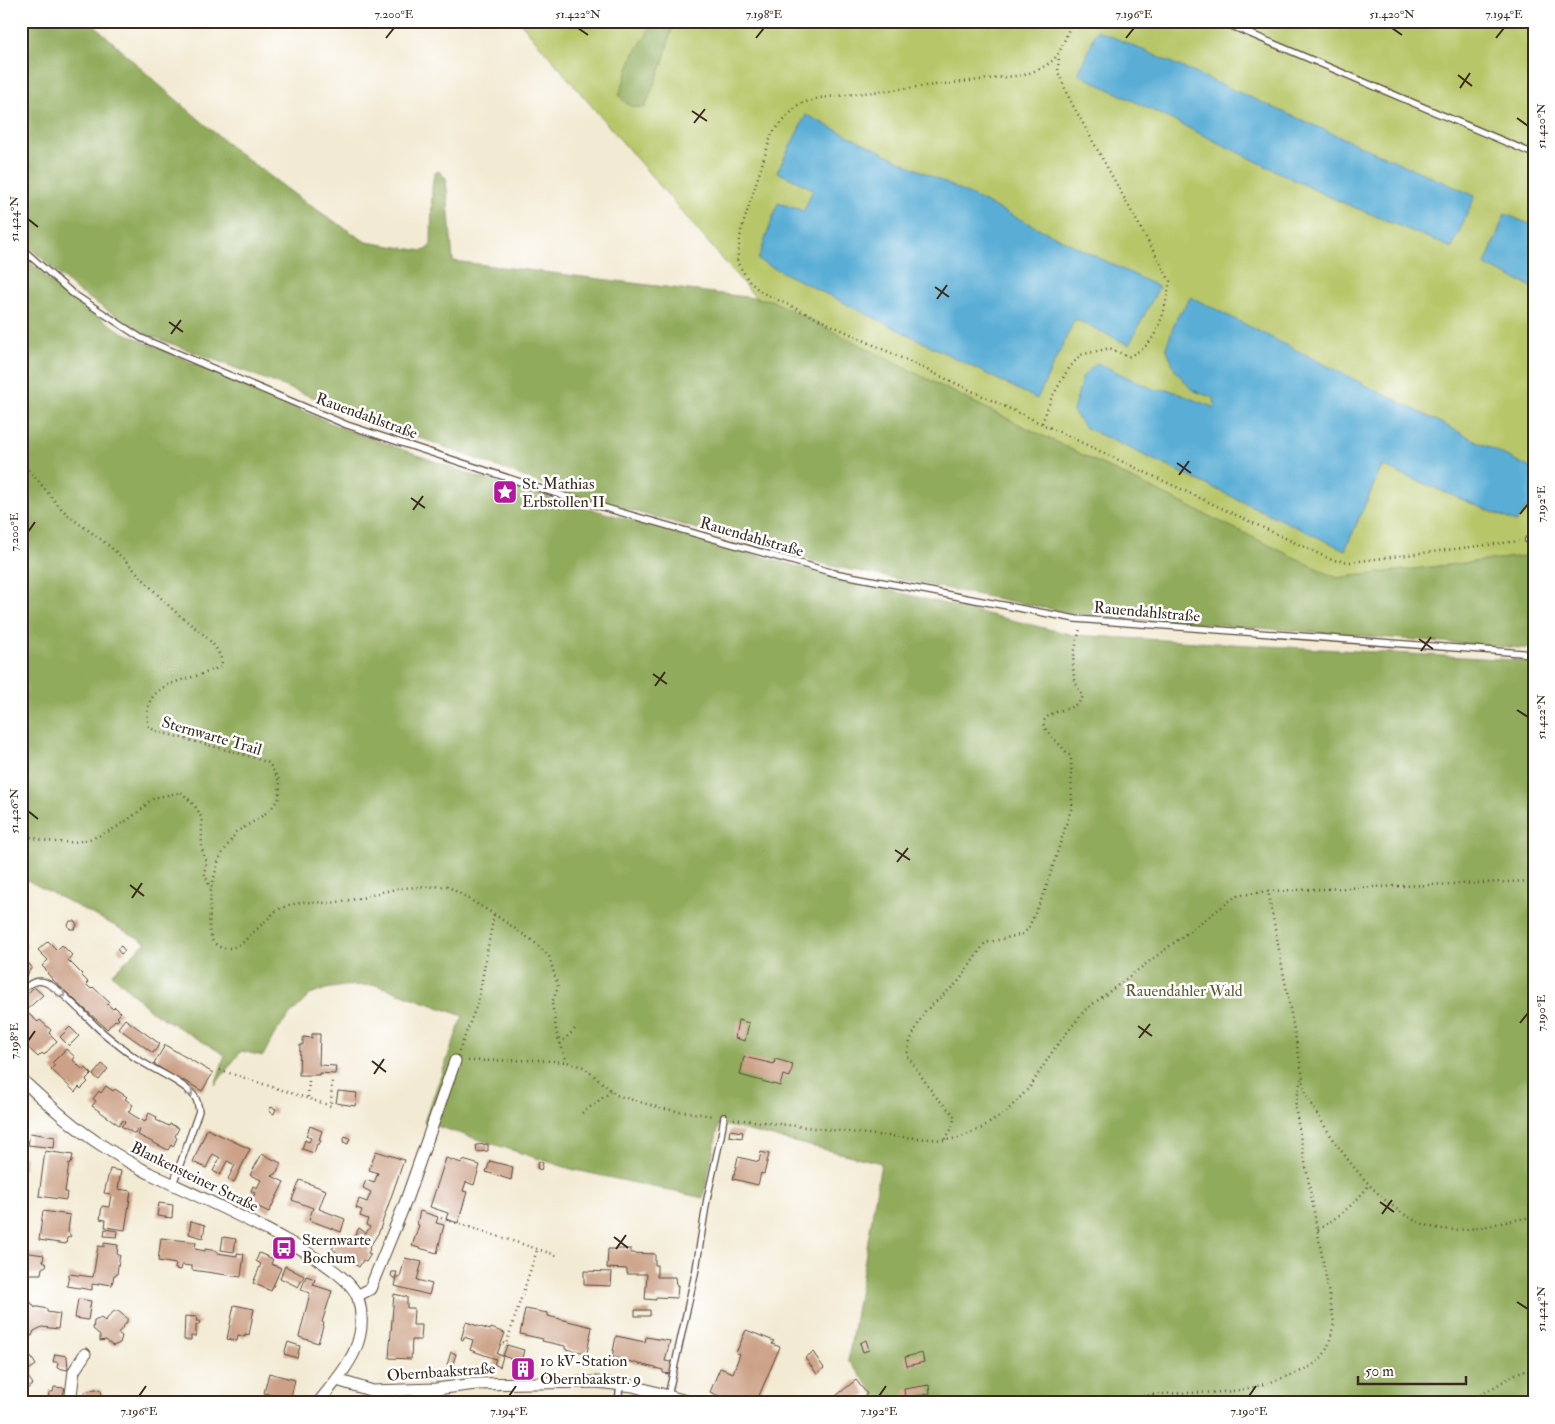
<svg xmlns="http://www.w3.org/2000/svg" width="1555" height="1424" viewBox="0 0 1555 1424" font-family="'IM FELL Double Pica',serif">
  <rect width="100%" height="100%" fill="#fff"/>
  <filter id="ink" filterUnits="userSpaceOnUse"><feTurbulence type="fractalNoise" baseFrequency=".02" numOctaves="2"/><feDisplacementMap in="SourceGraphic" scale="10" xChannelSelector="R" yChannelSelector="G"/><feConvolveMatrix kernelMatrix="1 2 1 2 8 2 1 2 1" color-interpolation-filters="sRGB"/></filter>
  <filter id="wash" filterUnits="userSpaceOnUse"><feTurbulence type="fractalNoise" baseFrequency=".0096" numOctaves="4" result="noise"/><feDisplacementMap in="SourceGraphic" scale="20" xChannelSelector="R" yChannelSelector="G"/><feGaussianBlur stdDeviation="1.12" result="paint"/><feColorMatrix in="noise" values="0 0 0 0 0 0 0 0 0 0 0 0 0 0 0 0 0 1.4 0 .05"/><feComposite in="paint" operator="in"/></filter>
  <g filter="url(#wash)">
    <rect width="100%" height="100%" fill="#f3ead3"/>
    <path fill="#b7c668" stroke="#797843" d="M519 21H1534V226L1505 214 1485 265 1534 288V470L1191 298 1192 390 1214 398 1215 409 1169 390H1155L1097 363 1345 550 1382 466 1516 522 1534 499V555L1336 578 754 296Z"/>
    <path fill="#91ab5c" stroke="#666a3d" d="M21 21H90L158 84 235 150 302 200 366 242 423 251 428 249 431 244 432 188 434 173 439 171 446 178 453 261 771 300 971 401 1337 578 1534 555V649L1076 614 831 566 561 491 143 333 76 290 21 240V228L34 212 21 204Z
      M653 21H674L663 63 645 107C632 109 626 105 619 95L634 53 646 36Z
      M21 254 70 298 122 332 342 428 487 480 835 577 1073 635 1534 661V1396L1521 1403H880L872 1390 848 1360 881 1163 719 1124 703 1198 571 1169 424 1122 463 1016 377 985 343 986 326 989 310 995 288 1017 274 1035 263 1056 241 1051 215 1085 225 1055 151 1011 112 974 146 942 21 877Z"/>
    <path fill="#5aaed6" stroke="#4a6c7a" d="M1097 30 1475 196 1452 248 1327 196 1078 74Z
      M806 115 1159 287 1129 345 1075 319 1037 399 758 260 778 203 804 211 813 189 777 172Z
      M1505 214 1534 226V288L1485 265Z
      M1191 297 1534 470V499L1516 522 1382 466 1345 550 1084 427 1073 411 1083 376 1097 363 1155 390H1169L1215 408 1214 398 1192 390 1175 370 1166 347 1177 317Z"/>
    <g id="blocks">
      <path fill="#cca187" d="M70 921H75L77 925 75 929H70L68 925Z
        M21 941 27 946 21 952Z
        M48 941 57 950 62 945 72 955 68 960 82 974 81 975 88 982 86 984 91 989 93 987 109 1002 107 1004 113 1009 115 1007 121 1013 117 1017 119 1019 117 1021 115 1020 107 1029 54 981 47 973 48 972 42 966 48 960 38 950Z
        M121 946 125 951 121 954 117 949Z
        M24 959 32 967 25 978 21 975V962Z
        M34 987 43 995 25 1011 38 1022 40 1020 51 1030 49 1033 57 1041 44 1055 42 1053 38 1057 21 1041V1000Z
        M125 1019 160 1044 153 1053 118 1028Z
        M738 1020 749 1023 745 1041 735 1038Z
        M70 1027 79 1036 69 1046 60 1037Z
        M312 1034H320L319 1065 336 1066 335 1074 319 1073V1075H299L300 1045H303V1037L312 1038Z
        M165 1045 213 1073 202 1091 183 1080 182 1082 154 1064Z
        M66 1049 75 1057 73 1060 83 1070 86 1068 92 1074 86 1080 88 1082 81 1089 79 1087 75 1092 51 1069 55 1065 52 1063Z
        M744 1057 774 1064 775 1059 793 1064 790 1077 783 1075 780 1086 740 1075Z
        M102 1064 108 1069 99 1080 93 1075Z
        M106 1086 113 1091 115 1089 127 1097 125 1099 133 1105 128 1112 136 1117 145 1122 149 1113 157 1117 156 1120 169 1126 170 1124 179 1128 175 1136 177 1138 173 1147 171 1145 168 1150 138 1135 140 1130 137 1129 135 1134 121 1126 125 1122 123 1120 119 1125 92 1106 96 1101 93 1099 99 1091 101 1093Z
        M338 1091 357 1093 355 1106 336 1103Z
        M271 1107 276 1109 274 1114 269 1111Z
        M310 1126 322 1131 319 1140 321 1141 319 1144H317L314 1153 302 1149 305 1140 309 1142 311 1138 306 1136Z
        M207 1129 250 1149 234 1182 228 1179 235 1165 227 1161 220 1175 213 1171 220 1158 213 1154 206 1168 193 1162Z
        M730 1130 743 1132 742 1138 729 1136Z
        M30 1133 55 1137 54 1148 28 1145Z
        M345 1136 350 1138 348 1144 343 1142Z
        M488 1144V1151L477 1152 476 1145Z
        M45 1151 73 1155 71 1164 69 1163 65 1192H67L66 1200 39 1196Z
        M376 1151 404 1160 379 1232 369 1248 370 1249 368 1253 371 1254 366 1262 363 1260 359 1267 332 1249 339 1238 349 1245 359 1228 366 1233 370 1227 366 1225 368 1219 360 1216 362 1210 356 1208 359 1199 367 1202 371 1192 363 1188 366 1180 374 1183 378 1173 369 1170Z
        M761 1152 769 1154 764 1174 761 1173 758 1185 733 1179 738 1157 759 1162Z
        M262 1154 281 1163 276 1174 272 1176 284 1182 269 1212 250 1203 255 1193 251 1191 253 1186 257 1188 261 1180 250 1175Z
        M21 1156H26L24 1170 21 1169Z
        M446 1158 462 1163 463 1160 480 1165 474 1185 466 1182 463 1191 467 1192 458 1223 446 1219 448 1213 430 1207Z
        M490 1161 513 1167 511 1180 486 1172Z
        M539 1161 543 1163 541 1170 537 1168Z
        M110 1169 121 1171 118 1189 131 1191 125 1230 105 1227 106 1220 100 1219 102 1206 109 1207 111 1194 104 1193Z
        M300 1180 326 1190 319 1209 345 1219 341 1232 309 1220 313 1208 292 1200Z
        M159 1203 173 1205 172 1218 157 1216Z
        M43 1211 70 1215 68 1232 71 1236 67 1238 66 1244 39 1240Z
        M420 1211 438 1217 436 1223 444 1225 437 1253 412 1246 419 1225 417 1224Z
        M191 1221 205 1225 203 1238 189 1234Z
        M105 1229 118 1231 117 1237 104 1236Z
        M223 1237 236 1239 234 1252 221 1250Z
        M161 1238 196 1242 195 1249 205 1251V1249L217 1251V1253L237 1256V1253L244 1254 241 1277 192 1270V1266L182 1265 181 1270 175 1269 176 1264 158 1261Z
        M104 1243 118 1245 117 1255H120L118 1266 117 1275H114L112 1285 99 1283V1285L92 1284V1290L67 1286 69 1274 93 1277 98 1246 104 1247Z
        M608 1249H631V1253L655 1254V1265H657V1277H675L676 1285H678L677 1298 656 1297V1300L645 1299 647 1274H627V1269L607 1268Z
        M23 1252 44 1255 43 1261 47 1264 46 1266 42 1268 41 1274H22Z
        M259 1253 273 1259 271 1264 281 1268 271 1291 253 1283 261 1264 256 1261Z
        M405 1258 422 1262 417 1280 432 1284 429 1295 395 1286 397 1277H400Z
        M285 1266 304 1276 298 1287 280 1278Z
        M584 1271 612 1272 611 1286 584 1285Z
        M392 1272H397L395 1279 391 1276Z
        M306 1276 315 1279 313 1285 332 1291 322 1322 324 1323 318 1343 299 1337 310 1293 301 1290Z
        M394 1294 407 1297V1308H414L413 1325H422L421 1340H412L411 1359 389 1358Z
        M78 1299 91 1301 88 1320 75 1318Z
        M30 1301 35 1308V1307H38L47 1309V1312L60 1314 58 1329 42 1327 34 1331 32 1336 21 1334V1306Z
        M234 1305 254 1309 249 1335 245 1334V1337L238 1335 237 1341 227 1339Z
        M525 1309 548 1313V1316L592 1327 587 1353 565 1349V1346L542 1341 543 1339 520 1334Z
        M635 1310H650V1316H635Z
        M114 1311H118L127 1318V1322L118 1333 122 1336 120 1343 113 1346 106 1340 100 1341V1335L93 1329 94 1321 101 1318 105 1321Z
        M185 1316 197 1317 196 1321H200L199 1325H196V1336H191V1340H184Z
        M466 1322 490 1330 491 1328 505 1333 497 1354 503 1356 500 1367 494 1364 496 1359 470 1350 473 1340 464 1337 463 1340 461 1339Z
        M746 1330 774 1341 772 1344 780 1347 758 1398 760 1399 758 1403H745L736 1398 735 1400 725 1396 724 1398 710 1392 720 1368 733 1373 740 1354 736 1353Z
        M616 1336 645 1342 646 1337 670 1341 665 1361 672 1362 670 1374 663 1373V1370L612 1357Z
        M866 1340 869 1350 863 1352 860 1343Z
        M288 1342 300 1346 297 1358 284 1354Z
        M507 1345 524 1350 521 1362 503 1356Z
        M451 1352 456 1354 452 1367 447 1365Z
        M813 1352 824 1368 817 1374 805 1358Z
        M922 1353 924 1362 907 1366 905 1357Z
        M55 1354 67 1356 68 1370 57 1368 58 1362H53Z
        M21 1355 31 1357 36 1365 29 1370 28 1377 33 1384 26 1390H21Z
        M269 1373 295 1380 290 1401 264 1393Z
        M856 1380 867 1394 856 1403H827Z
        M929 1385 930 1394 905 1398 904 1389Z
        M54 1387 65 1388 61 1401 48 1399 49 1392H53Z
        M95 1389 101 1390 102 1396 109 1397V1403H84L85 1392Z"/>
    </g>
  </g>
  <g filter="url(#ink)">
    <use href="#blocks" fill-opacity="0" stroke="#574739" stroke-width="1"/>
    <g fill="none" stroke-linecap="round" stroke-linejoin="round">
      <defs>
        <path id="service" d="M1220 21 1534 154
          M21 248 72 293 141 338 347 425 560 495 834 573 1076 619 1534 654
          M1528 540H1534
          M21 992C27 985 34 979 44 982 58 986 86 1017 99 1029 110 1039 122 1048 134 1057 151 1069 184 1082 195 1097 198 1102 198 1106 199 1111L173 1184
          M401 1390 402 1403
          M668 1396 696 1269 707 1199 721 1136 724 1117
          M618 1403 620 1384"/>
        <path id="minor" d="M21 1079C48 1104 75 1129 106 1148 120 1157 134 1165 149 1173 189 1193 346 1259 358 1298 371 1343 344 1370 318 1403
          M357 1296 370 1289 405 1203 455 1061
          M337 1380 373 1391 436 1389 476 1384 596 1382 633 1386 693 1403
          M70 1403 74 1371 85 1354"/>
      </defs>
      <use href="#service" stroke="#574739" stroke-width="8"/>
      <use href="#minor" stroke="#574739" stroke-width="13"/>
      <path stroke="#574739" stroke-width="2.5" stroke-dasharray="1 4" stroke-linecap="butt" d="M1072 21C1058 55 1061 62 1024 75L819 98 799 104 772 133 741 231 737 262 749 281 761 292 1332 560 1351 562 1519 541
        M1042 423 1051 399 1067 371 1080 355 1110 348 1128 357C1133 354 1138 352 1142 349 1161 335 1166 303 1170 281L1070 100 1058 72 1059 56
        M21 463C38 477 49 497 65 512 77 524 91 531 104 542 133 564 155 596 184 619 199 631 221 645 222 665 195 684 138 675 149 727L156 731 249 756 269 763 280 782 279 798 270 810 258 819 236 832 219 859 211 889 209 929 213 942 221 948H232L241 944 277 910 289 905 304 902 331 903 362 898 382 892 401 888 447 886 494 914 533 941 549 956 558 987 552 1003 557 1035 567 1062
        M21 834C68 850 98 843 137 813 143 809 148 801 155 798 159 796 175 794 181 792 188 799 199 808 201 818 204 833 198 848 207 862L204 872 210 888
        M1268 891 1534 881
        M560 1044 577 1027
        M459 1051 478 1002 494 914
        M468 1061 538 1060 567 1062 583 1067 596 1077 616 1095 664 1109 714 1116
        M220 1070 331 1106 332 1081
        M308 1097 309 1081
        M582 1113 612 1091
        M734 1119 876 1135 944 1140 959 1138 982 1128 1006 1112 1030 1087 1054 1049 1085 1010 1236 896 1268 891 1306 1094C1331 1141 1385 1223 1443 1229 1470 1233 1499 1222 1526 1218L1534 1215
        M945 1139C951 1131 954 1125 954 1115L934 1095 907 1055 910 1041 924 1012 958 982 985 943 1023 934 1028 929 1045 891 1072 806 1071 757 1046 730 1043 723C1049 707 1076 713 1083 696 1067 675 1074 652 1080 629
        M441 1218 559 1256
        M1318 1230C1339 1216 1354 1205 1369 1185
        M503 1343 506 1344 537 1250
        M1152 1395 1157 1403
        M1114 1403C1150 1391 1184 1394 1221 1392 1244 1391 1266 1384 1288 1376 1299 1372 1313 1367 1321 1358 1330 1347 1331 1335 1334 1322L1295 1107 1301 1079
        M1468 1403 1517 1373 1534 1367"/>
      <use href="#service" stroke="#fff" stroke-width="5.5"/>
      <use href="#minor" stroke="#fff" stroke-width="11"/>
    </g>
    <defs><path id="oneway-chevron" d="M-2-3.5L2.5 0L-2 3.5" fill="none" stroke-width="1.6" stroke-linecap="round" stroke-linejoin="round" transform="scale(1.25)"/></defs>
    <g stroke="#a79f9a">
      <use href="#oneway-chevron" transform="translate(62 994) rotate(43)"/>
      <use href="#oneway-chevron" transform="translate(190 1093) rotate(45)"/>
    </g>
  </g>
  <path fill="none" stroke="#3b2a1e" stroke-width="2" d="M578 28 588 35M1392 28 1402 35M386 38 394 28M756 38 764 28M1126 38 1134 28M1496 38 1504 28M1458 75 1472 86M1460 88 1470 73M692 111 707 121M1517 118 1528 126M694 123 705 109M28 219 38 227M935 287 949 297M937 299 947 285M169 322 183 332M171 334 181 320M1177 463 1191 473M1179 475 1189 461M411 498 425 508M413 510 423 496M1520 514 1528 504M28 532 35 522M1419 639 1433 649M1421 651 1431 637M653 674 667 684M655 686 665 672M1517 710 1528 717M28 811 38 819M895 850 910 860M897 862 908 848M130 885 144 896M132 898 142 883M1520 1023 1528 1013M1138 1026 1152 1036M1139 1038 1150 1024M28 1041 35 1031M372 1061 386 1072M374 1074 384 1059M1380 1202 1394 1212M1382 1214 1392 1200M614 1237 628 1248M616 1249 626 1235M1517 1302 1528 1309M139 1396 146 1386M509 1396 516 1386M879 1396 886 1386M1249 1396 1256 1386"/>
  <defs>
    <symbol id="sight-square" viewBox="-11 -11 22 22"><rect x="-9" y="-9" width="18" height="18" rx="4" fill="#b5179e" stroke="#fff"/><path d="M0-6L1.8-2.2L6-1.7L2.9 1.2L3.7 5.4L0 3.3L-3.7 5.4L-2.9 1.2L-6-1.7L-1.8-2.2Z" fill="#fff"/></symbol>
    <symbol id="bus-square" viewBox="-11 -11 22 22"><rect x="-9" y="-9" width="18" height="18" rx="4" fill="#b5179e" stroke="#fff"/><path d="M-5-6H5V4H4V6H2V4H-2V6H-4V4H-5ZM-3.5-4V0h7V-4ZM-3.5 1.2v1.5H-2V1.2ZM2 1.2v1.5H3.5V1.2Z" fill="#fff"/></symbol>
    <symbol id="building-square" viewBox="-11 -11 22 22"><rect x="-9" y="-9" width="18" height="18" rx="4" fill="#b5179e" stroke="#fff"/><path d="M-4-6H4V6H1V3H-1V6H-4ZM-2.5-4.3h1.7v1.8h-1.7ZM.8-4.3h1.7v1.8H.8ZM-2.5-1h1.7V.8h-1.7ZM.8-1h1.7V.8H.8Z" fill="#fff"/></symbol>
  </defs>
  <g fill-rule="evenodd">
    <use href="#sight-square" x="491" y="478" width="28" height="28"/>
    <use href="#bus-square" x="270" y="1234" width="28" height="28"/>
    <use href="#building-square" x="509" y="1355" width="28" height="28"/>
  </g>
  <g text-anchor="middle" stroke-width="5" stroke-linejoin="round" paint-order="stroke">
    <g font-size="16" fill="#3b2a1e" stroke="#fff">
      <text transform="translate(367 415) rotate(20)" y="6">Rauendahlstraße</text>
      <text transform="translate(752 536) rotate(16)" y="6">Rauendahlstraße</text>
      <text transform="translate(1147 611) rotate(5)" y="6">Rauendahlstraße</text>
      <text transform="translate(212 735) rotate(16)" y="6">Sternwarte Trail</text>
      <text transform="translate(195 1176) rotate(26)" y="6">Blankensteiner Straße</text>
      <text transform="translate(441 1371) rotate(-4)" y="6">Obernbaakstraße</text>
    </g>
    <g font-size="16" fill="#3b2a1e" stroke="#fff" text-anchor="start">
      <text x="522" y="489">St. Mathias<tspan x="522" dy="18">Erbstollen II</tspan></text>
      <text x="302" y="1245">Sternwarte<tspan x="302" dy="18">Bochum</tspan></text>
      <text x="540" y="1366">10 kV-Station<tspan x="540" dy="18">Obernbaakstr. 9</tspan></text>
    </g>
    <g font-size="16" fill="#605934" stroke="#fff">
      <text x="1184" y="996">Rauendahler Wald</text>
    </g>
  </g>
  <rect width="1555" height="1424" fill="none" stroke="#fff" stroke-width="55"/>
  <path d="M1358 1376v8h108v-8" fill="none" stroke="#3b2a1e" stroke-width="2.5"/>
  <text x="1365" y="1376" font-size="15" fill="#3b2a1e" stroke="#ffffff" stroke-width="4" paint-order="stroke">50 m</text>
  <rect x="28" y="28" width="1500" height="1368" fill="none" stroke="#3b2a1e" stroke-width="2"/>
  <g font-size="12" text-anchor="middle" fill="#3b2a1e">
    <text x="394" y="18">7.200°E</text>
    <text x="578" y="18">51.422°N</text>
    <text x="764" y="18">7.198°E</text>
    <text x="1134" y="18">7.196°E</text>
    <text x="1392" y="18">51.420°N</text>
    <text x="1504" y="18">7.194°E</text>
    <text transform="translate(1541 126) rotate(-90)" y="4">51.420°N</text>
    <text transform="translate(14 219) rotate(-90)" y="4">51.424°N</text>
    <text transform="translate(1541 504) rotate(-90)" y="4">7.192°E</text>
    <text transform="translate(14 532) rotate(-90)" y="4">7.200°E</text>
    <text transform="translate(1541 717) rotate(-90)" y="4">51.422°N</text>
    <text transform="translate(14 811) rotate(-90)" y="4">51.426°N</text>
    <text transform="translate(1541 1013) rotate(-90)" y="4">7.190°E</text>
    <text transform="translate(14 1041) rotate(-90)" y="4">7.198°E</text>
    <text transform="translate(1541 1309) rotate(-90)" y="4">51.424°N</text>
    <text x="139" y="1415">7.196°E</text>
    <text x="509" y="1415">7.194°E</text>
    <text x="879" y="1415">7.192°E</text>
    <text x="1249" y="1415">7.190°E</text>
  </g>
</svg>
